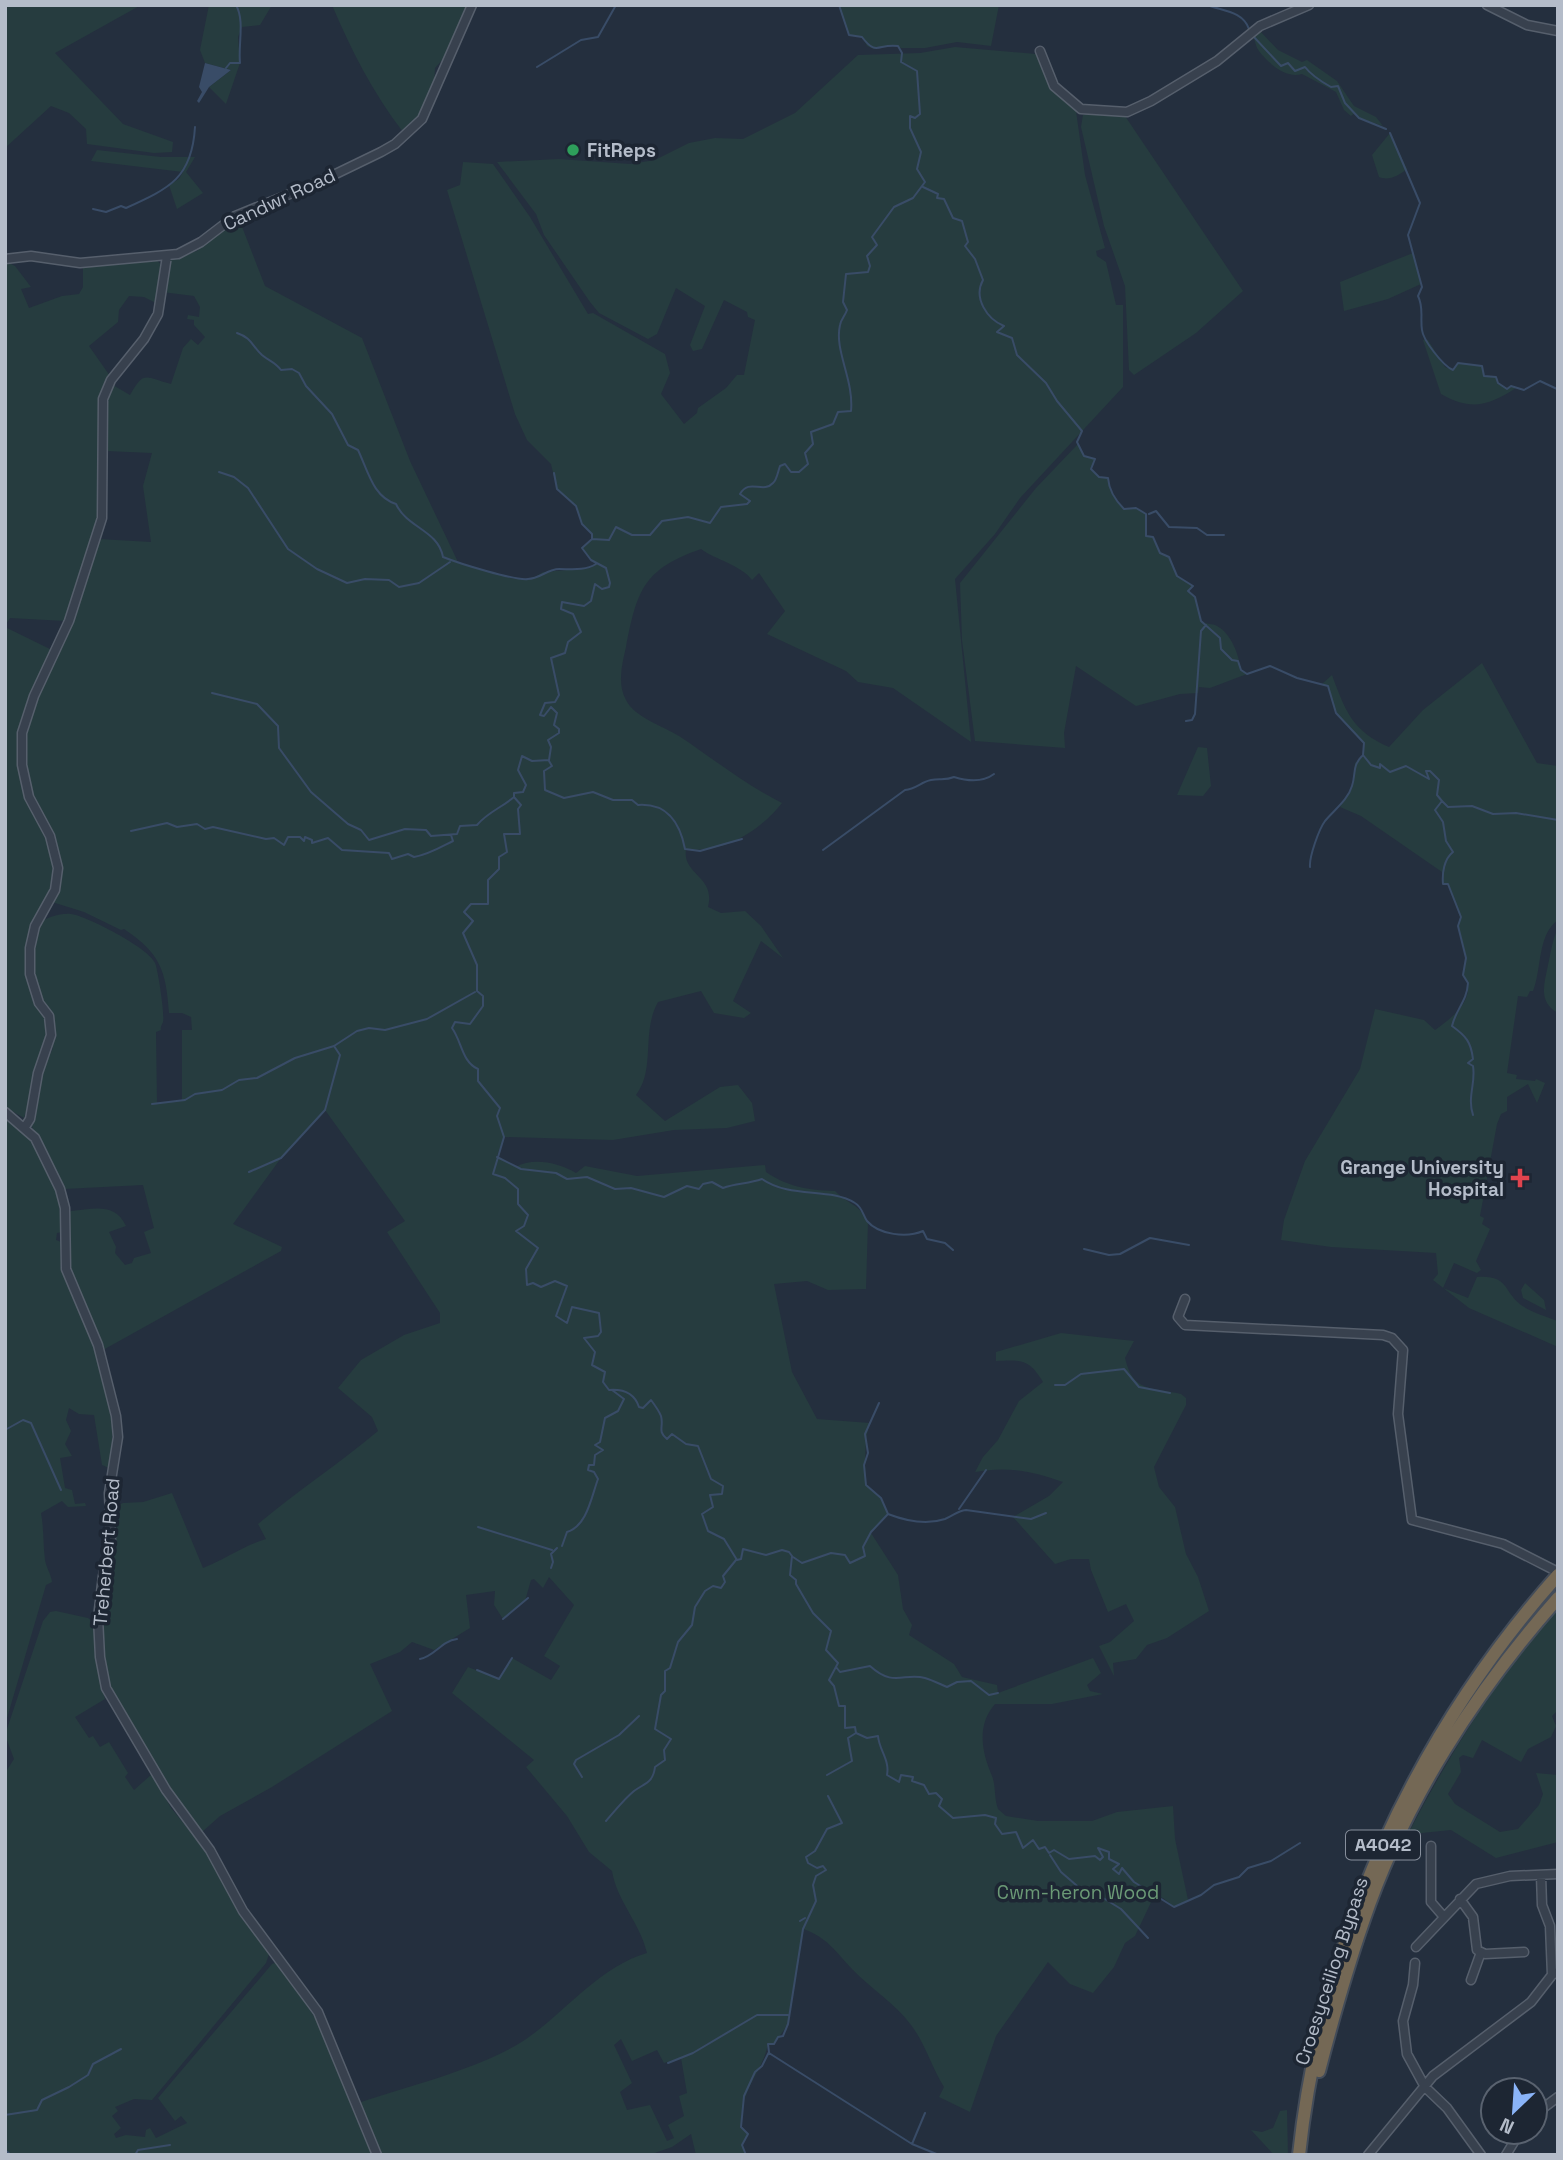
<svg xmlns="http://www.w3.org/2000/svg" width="1563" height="2160" viewBox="0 0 1563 2160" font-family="'Space Grotesk',sans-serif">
  <rect width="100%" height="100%" fill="#242f3e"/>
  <path fill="#263c3f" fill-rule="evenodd" d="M5 5H141L55 53 123 124 173 142 172 152 154 153 87 144 86 129 69 113 51 106 5 148Z
    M209 5H272L260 25 242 27 238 37 240 63 226 104 209 87 231 70 205 63 200 50Z
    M332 5H469L445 57 435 68 434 87 422 113 403 132C373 93 351 50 332 5Z
    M839 5H999L991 46 957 42 925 48H901L893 45 874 49 867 46 862 37 849 35Z
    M1259 30 1278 50 1302 62 1307 60 1337 81 1354 106 1376 117 1383 126 1359 118 1355 113 1351 116 1344 110 1336 92 1302 74C1286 79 1268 63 1259 51 1255 46 1256 41 1252 35Z
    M955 47 1036 54 1056 93 1076 111 1085 175 1105 248 1096 251 1097 256 1106 262 1116 305H1123V387L1020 498 995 534 955 579 971 742 893 688 858 682 846 671 767 634 785 611 759 573 752 580C741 565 716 560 701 549 643 569 637 591 626 647 622 664 617 684 626 700 634 717 663 726 679 736 715 760 743 783 782 803 759 832 723 854 686 849 682 875 716 876 708 907L721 913 745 911 761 926 783 958 761 941 733 1001 751 1013 744 1018 714 1013 701 991 658 1002C641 1032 656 1069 636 1095L665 1121 720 1087 738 1085 752 1103 755 1121 727 1128 674 1130 613 1140 504 1137 497 1156 516 1167C533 1157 559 1163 576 1173L585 1166 637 1176 765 1165 766 1172C788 1187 808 1190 835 1191 847 1204 860 1204 868 1222L866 1289 828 1290 807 1281 774 1284 792 1372 817 1419 870 1423C864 1436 865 1469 866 1485L881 1498 888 1514 871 1533 898 1575 903 1609 912 1625 909 1635 954 1664 962 1677 997 1685 998 1693 1093 1658 1101 1673 1087 1685 1090 1691 1103 1694 1052 1704H995C976 1726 982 1752 992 1776 996 1786 994 1798 998 1809L1006 1816 1038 1821H1092L1117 1812 1173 1806 1175 1839 1188 1900 1174 1907 1163 1898 1154 1896 1135 1936 1125 1943 1114 1967 1093 1993 1070 1984 1048 1962 996 2036 970 2112 939 2097 944 2087C932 2068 925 2043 911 2025 895 2003 871 1989 852 1969 836 1952 827 1937 803 1929L788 2024 774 2044H768C761 2076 741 2086 741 2127L748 2134 742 2145 746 2155H696L691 2134 672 2147 649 2155H381L358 2103C409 2086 467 2072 515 2046 560 2020 595 1968 647 1953 640 1923 617 1901 612 1871L589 1852 567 1816 526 1767 534 1760 452 1693 468 1667 499 1679 512 1658 551 1680 560 1666 544 1656 574 1605 549 1577 543 1588 534 1579 531 1580 525 1601 503 1619 494 1605 495 1591 466 1595 470 1628 434 1650 412 1642 400 1652 370 1664 392 1711 272 1787 220 1816 202 1832C174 1799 120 1723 108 1683 100 1658 101 1629 102 1603 103 1570 118 1543 112 1508L123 1503 143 1502 172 1493 203 1568C226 1559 243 1546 266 1539L258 1524C297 1491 339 1464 378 1431L372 1417 338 1388 361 1360 404 1335 440 1323V1313L387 1232 405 1221 325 1110 281 1158 233 1224 282 1247 281 1251 103 1350 70 1274 68 1213 71 1211C93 1209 115 1202 126 1226L109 1232 116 1247 115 1253 125 1265 132 1263 134 1258 151 1253 144 1232 154 1228 143 1185 64 1189 31 1125 40 1076 53 1048V1016L45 1005 32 969V948L40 922C50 917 59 913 71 914 87 916 149 948 155 963 158 969 165 1016 163 1022 162 1025 160 1027 161 1030L156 1032 157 1103 182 1101V1030H192L191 1017 182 1013H169C166 970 160 953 124 929L121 930 84 912 52 902 59 884 54 840 44 816 31 798 24 768 26 725 72 621 99 539 151 542 143 486 152 453 106 451 104 405 111 384 130 395C144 370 145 377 171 384L183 348 191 339 198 345 205 337 194 325V320L187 319 188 315 199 317 200 307 194 296 162 292 166 268 171 259 197 251 223 227 239 219 265 286 362 338 410 461 458 562 510 578 530 580 543 572 590 568 595 564 582 548 592 539V534L582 524 576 506 557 489 551 464 527 440 515 414 447 190 460 185 463 162 493 164 530 217 588 314 593 313 665 354 670 373 661 394 684 424 697 413 698 408 726 388 737 375H744L755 320 748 317 747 312 724 300 702 349 693 351 690 345 705 306 676 288 657 334 648 339 599 313 590 302 544 235 536 214 497 162 559 159 630 164 655 160 689 143 715 138 743 139 795 113 858 55 920 53ZM621 2039 632 2061 657 2050 664 2063 681 2058 687 2093 679 2096 684 2116 668 2125 674 2138 667 2141 650 2105 627 2110 620 2092 632 2083 614 2045Z
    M1088 114 1125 116 1243 291 1196 333 1134 375 1129 370 1125 286 1104 226 1081 127 1083 115Z
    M1390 133 1407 169C1398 176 1389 181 1379 177L1372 155Z
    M97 150 161 157H195L186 172 203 193 177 209 169 185 179 179 183 172 91 161Z
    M1413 253 1421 284 1388 299 1344 311 1340 282Z
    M156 259 162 266 156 303 144 297 129 296 119 310 118 322 89 346 110 376 99 407 100 517 65 621 10 618 5 626V261L15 266 31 287 21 289 29 308 62 296 79 294 83 287V267L86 265Z
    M1423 340H1428L1445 367 1453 370 1458 363 1482 366 1484 376 1496 377 1498 383 1507 388 1511 386 1516 388C1488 406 1471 411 1441 394Z
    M1078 444 1084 456 1095 459 1091 469 1099 477 1108 478C1109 491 1115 500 1124 509L1136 508 1146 514V536L1153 537 1160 553 1169 557 1177 576 1193 586 1188 591 1195 597 1201 621C1207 625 1212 623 1217 626 1232 634 1239 656 1241 670L1247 674 1210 688 1199 687 1198 693 1180 694 1136 706 1076 666 1064 733 1065 748 975 741 962 640 960 583 1036 488Z
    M5 627 52 650 31 694 21 722 19 749 21 769 54 860 55 877 27 955 48 1025V1044L24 1118 5 1107Z
    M1482 663 1537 763 1558 766V920C1537 935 1542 969 1533 991H1530L1527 997 1518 996 1507 1073 1517 1075 1516 1079 1535 1081 1536 1079 1545 1083 1537 1103 1528 1084 1507 1097V1111L1501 1114 1497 1124 1480 1216 1484 1218 1482 1224 1490 1229 1476 1261 1481 1270 1477 1273 1454 1263 1443 1288 1468 1298 1477 1277C1509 1275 1502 1290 1521 1305 1531 1312 1547 1317 1558 1321V1347L1469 1308 1433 1280 1438 1274 1436 1253 1331 1247 1281 1240 1284 1220 1305 1161 1360 1069 1375 1009 1424 1020 1435 1030C1452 1018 1479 997 1463 975L1466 958 1458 926 1460 917 1448 884H1443L1442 872 1361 816 1340 807 1352 788 1355 763 1363 755 1364 744 1336 713 1328 686 1322 684 1332 675C1345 710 1352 731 1389 747L1423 710Z
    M1198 747 1207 748 1211 786 1203 796 1177 795Z
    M1558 928V1013C1538 1002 1544 985 1548 965 1551 952 1552 941 1558 928Z
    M5 1117 30 1138 58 1193 62 1232 57 1233 56 1240 61 1242C63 1272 76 1297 87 1325 105 1370 119 1420 109 1468L102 1465 94 1415 79 1414 69 1408 66 1420 71 1431 65 1444 72 1456 60 1458 65 1488 72 1490 75 1504 85 1503 86 1506 68 1507 62 1501 41 1513C44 1529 43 1544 45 1560 46 1567 51 1574 52 1582L46 1585 5 1725Z
    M1525 1283 1544 1300 1546 1310 1523 1298 1521 1290Z
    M1061 1333 1134 1341 1125 1358C1133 1393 1152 1387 1181 1394L1186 1398V1405L1154 1467 1159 1487 1175 1507 1186 1554 1198 1577 1209 1611 1167 1638 1147 1645 1136 1659 1113 1663 1114 1676 1099 1646 1110 1642 1134 1621 1126 1604 1108 1612 1091 1570 1089 1559H1071L1055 1564 1013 1517 1049 1496 1063 1482C1033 1471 1007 1466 975 1472L983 1457 998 1440 1019 1401 1043 1382C1029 1359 1022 1360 996 1361V1352Z
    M1558 1607V1710L1552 1716 1556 1726 1551 1737 1528 1749 1521 1762 1482 1740 1473 1758 1463 1755 1459 1758 1461 1772 1448 1794 1455 1804 1500 1832 1518 1829 1539 1805 1543 1794 1536 1773 1558 1775V1842L1496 1858 1451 1830 1412 1834 1410 1830C1452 1750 1500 1673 1558 1607Z
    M56 1611 88 1618 96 1624 97 1666 105 1699 75 1717 89 1738 93 1736 100 1747 109 1742 128 1773 125 1777 134 1790 152 1774 171 1808 204 1848 236 1907 270 1951 266 1963 152 2100 134 2099 115 2107 118 2111 112 2116 121 2128 114 2134 116 2138 126 2135 145 2137 146 2130 150 2128 156 2138 187 2123 181 2116 175 2121 158 2098 272 1964 277 1962 318 2022 374 2155H5V1773L14 1759 5 1735 43 1621 50 1612Z
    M1287 2110 1288 2155H1274L1251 2130 1262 2132 1273 2128 1280 2111Z"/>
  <path fill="#394c67" d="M205 63 231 70 209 87 199 103 197 101 202 92 199 87Z"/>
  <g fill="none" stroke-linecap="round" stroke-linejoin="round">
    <path stroke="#394c67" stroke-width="2" d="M1207 5C1223 11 1243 11 1249 29
      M1253 36 1281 66 1288 63 1295 71 1305 67C1311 75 1322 82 1331 87L1338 86 1345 103 1359 118 1386 129
      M537 67 581 40 598 37 616 5
      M226 68 230 63H240C238 44 245 21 236 5
      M1390 133 1420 203 1408 235 1422 287 1418 296C1424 308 1420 317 1422 330 1423 340 1443 366 1453 370L1458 363 1482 366 1484 376 1496 377 1498 383 1507 389 1511 386 1524 390 1540 381 1557 389 1558 393
      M923 187 938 194 937 198 944 199 953 218 962 221 968 242 965 246 975 259 983 280C973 298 987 319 1004 326L997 332 1012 338 1017 355 1046 383 1057 401 1082 431 1077 442 1084 456 1095 459 1091 469 1099 477 1108 478C1109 491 1115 500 1124 509L1136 508 1146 514V536L1153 537 1160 553 1169 557 1177 576 1193 586 1188 591 1195 597 1201 621 1220 638 1221 649 1232 660 1238 661 1241 670 1247 674 1270 666 1297 678 1328 686 1336 713 1364 743 1363 755 1371 765 1380 768V764L1390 772 1406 766 1429 779 1426 771H1430L1439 780 1437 795 1442 801 1435 810 1443 822 1446 841 1453 852C1444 859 1442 873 1443 884H1448L1461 917 1458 926 1466 958 1463 975 1468 983C1467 1001 1456 1009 1452 1026 1466 1036 1471 1042 1473 1059L1468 1063 1473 1066C1476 1083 1467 1097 1473 1115
      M93 209 106 212 121 206 126 208C170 188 192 178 195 127
      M237 333C252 338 252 346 262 355 269 361 275 362 281 370L292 369 299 373 306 386 332 414 348 445 358 450C368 471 373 497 396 504 407 528 438 530 443 557 458 563 515 581 528 579 539 579 548 569 559 569 571 569 585 571 596 564
      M219 472 234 477 248 488 288 549 317 569 347 583 365 579 389 580 399 587 419 583 450 562
      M554 473 557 489 576 506 582 524 592 534V539
      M1149 514 1156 511 1169 527 1197 528 1207 535H1224
      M212 693 257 704 278 726 279 748 311 792 348 824 361 830 369 840 405 829 426 830 431 836 457 834 460 826 477 825C488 812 501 808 514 797
      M1186 721 1192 720 1195 714 1201 631 1206 625
      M549 761 552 766 544 771 545 790 564 798 593 792 613 800H632L638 805C668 803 680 823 685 849L700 851 742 839
      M1442 801 1448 807 1472 806 1493 814 1516 813 1558 820
      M131 831 167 823 177 827 197 824 205 829 213 827 266 839 274 838 284 845 288 837H300L304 841 305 837 312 840V843L328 838 342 850 389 853 392 859 408 854 414 857C428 855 441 847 453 841L451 835
      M823 850 905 790C916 789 921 782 931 780 940 778 945 781 954 777 967 781 982 783 994 774
      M1310 867C1309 857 1319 829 1325 821 1334 810 1348 800 1352 786 1356 774 1352 766 1362 756
      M152 1104 185 1100 195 1094 222 1090 239 1080 257 1078 295 1058 334 1046 357 1031 369 1028 385 1030 427 1019 475 992
      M497 1157 521 1169 556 1173 567 1179 587 1177 615 1189 631 1188 664 1197 687 1186 699 1189 703 1184 712 1182 723 1188C736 1183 748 1184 762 1179 791 1199 829 1187 855 1203 862 1207 863 1215 867 1221 879 1235 907 1238 923 1231L927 1239 945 1243 953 1250
      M249 1172 281 1158 325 1110 340 1055 334 1046
      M1084 1249 1109 1255 1120 1254 1150 1238 1189 1245
      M1055 1385H1065L1081 1374 1124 1369 1139 1387 1170 1393
      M879 1403 865 1434 868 1453 864 1465 866 1485 881 1498 888 1514
      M5 1430 23 1420 31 1423 61 1490
      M959 1509 986 1470
      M478 1527 552 1550
      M562 1546 567 1532C587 1526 591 1498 598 1479L594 1472 588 1470 589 1465H594L595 1455 603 1450 595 1445 600 1442 605 1418 618 1411 624 1399 612 1390
      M793 1557 802 1563 831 1553 845 1555 850 1563 865 1556 863 1547 871 1532 888 1514C906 1521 927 1525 945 1519 953 1516 957 1511 966 1510L1031 1519 1046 1513
      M551 1568 553 1562 551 1554 557 1548
      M503 1619 528 1598
      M420 1659C435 1656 441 1641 457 1639
      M836 1667 840 1672 870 1666C894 1688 904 1672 925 1678 932 1680 940 1684 947 1687L957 1682 971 1681 989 1695 998 1693
      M477 1670 499 1679 512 1658
      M856 1733 867 1738 878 1736C879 1750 890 1760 887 1775L899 1782 901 1775 913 1777 912 1781 924 1785 929 1794 936 1793 942 1799 939 1806 953 1818 985 1815 996 1818 995 1824 1002 1834 1016 1832 1023 1848 1033 1840 1039 1849 1045 1847 1049 1853 1054 1850 1069 1859 1095 1856 1100 1860 1103 1857 1098 1848 1109 1852V1859L1119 1864 1113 1869 1119 1874 1122 1868 1134 1882 1174 1907 1201 1895 1214 1885 1239 1877 1248 1868 1271 1861 1300 1843
      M827 1775 852 1761 848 1738 856 1733 855 1727 845 1728V1706H839L834 1686 829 1680 838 1663 826 1650 831 1631 813 1613 796 1584V1580L790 1575 792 1556 789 1552 782 1550 766 1555 743 1549 741 1559 737 1560 724 1539 708 1531 702 1514 713 1507 710 1495 722 1494 723 1486 711 1479 698 1446 686 1444 672 1434 667 1439C657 1431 664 1427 661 1416 659 1411 654 1404 651 1400L643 1408 639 1407C634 1392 622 1389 609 1390L603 1382 605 1372 592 1365 595 1352 584 1338 598 1336 601 1332 599 1313 572 1307 567 1323 556 1316 567 1286 555 1281 541 1287 533 1283 527 1285 526 1269 538 1248 516 1231 524 1226 528 1215 518 1204V1189L505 1178 493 1174 504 1137 497 1116 500 1108 478 1081V1069C462 1062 462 1042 452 1028L455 1022 470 1024 483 1006V996L477 991V965L463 933 473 921 464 912 471 904H488V880L499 869V857L507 852 504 834H520L518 809 521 805 514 797V793L523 792 526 785 518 770 522 756 532 761 549 760 551 747 548 740 559 733V729L554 725 557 713 551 707 544 716 540 715 545 703 555 702 559 695 551 658 565 653 568 642 581 632 573 614 561 609 562 602 584 606 591 601 595 584 602 589 609 587 610 583 606 568 591 560 582 548 592 539 609 540 616 527 632 535H650L662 521 688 517 710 523 721 507 747 504 750 501 740 494C749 478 763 494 773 483 777 480 778 471 780 466L785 464 791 472H799L808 464 805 453 813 444 811 432 833 424 838 412 851 411C854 379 834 351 840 325 841 319 845 316 847 310L843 302 846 274 868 272 870 266 867 256 877 245 872 237 894 207 913 198 925 182 917 169 921 152 910 128V116L915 118 920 114 917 71 901 62 902 53 898 46C878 43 877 57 862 37L849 35 839 5
      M582 1777 574 1764 576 1760 619 1735 639 1716
      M606 1821C614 1812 624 1799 634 1791 645 1783 653 1783 655 1767L665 1760 664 1750 671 1739 655 1729 661 1695 665 1691V1671L670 1668 678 1642 692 1625 695 1607 705 1591 713 1586 721 1588 725 1582 723 1576 736 1560
      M1050 1855 1061 1872 1083 1891 1100 1896 1121 1909 1148 1938
      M800 1921 805 1918
      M769 2053 912 2144 939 2155
      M668 2063 693 2053 757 2015H788
      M5 2115 37 2110 42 2100 69 2087 88 2075 93 2064 121 2049
      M912 2144 925 2113
      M5 2150 11 2155
      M135 2155 138 2150 170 2145
      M746 2155 742 2145 748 2134 741 2127 744 2096 755 2072 762 2066 769 2052 768 2044H774L778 2037 783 2036 788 2024 803 1929 816 1901 813 1885 816 1876 826 1870 823 1866 817 1868 808 1863 806 1857 815 1851 827 1829 842 1823 828 1796"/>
    <defs>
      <path id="minor" d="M1487 5 1527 25 1558 31
        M1040 51 1054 86 1081 109 1127 112 1151 101 1217 61 1260 26 1309 5
        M5 259 31 256 80 263 178 254 201 242 235 216 317 183 381 152 395 144 422 119 472 5
        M5 1112 35 1138 60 1189 65 1208 66 1269 98 1345 116 1416 118 1437 109 1493 111 1541 103 1576 98 1618 100 1657 106 1688 166 1790 210 1850 243 1911 318 2012 377 2155
        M25 1127 30 1119 38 1073 51 1035 49 1016 39 1003 30 974V948L35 926 55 890 58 868 50 836 29 797 22 765V733L34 696 69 621 102 518 103 399 111 380 144 339 158 314 167 256
        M1185 1299 1178 1317 1185 1325 1383 1335 1392 1338 1403 1350 1398 1414 1412 1520 1503 1544 1558 1572
        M1431 1846V1902L1444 1917
        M1541 1875 1542 1905 1550 1926 1552 1975
        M1460 1899 1473 1917 1477 1950 1485 1954 1524 1952
        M1416 1947 1476 1884 1510 1876 1558 1874
        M1415 1963 1413 1985 1403 2021 1407 2054 1425 2087 1447 2108 1481 2155
        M1471 1980 1481 1952
        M1535 2114 1558 2097
        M1368 2155 1433 2076 1531 2002 1552 1975 1558 1972
        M1506 2155 1520 2132"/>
      <path id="highway" d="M1319 2071C1332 2021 1346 1971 1363 1922 1403 1803 1475 1692 1558 1598
        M1299 2155C1322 1939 1414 1737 1558 1575"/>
    </defs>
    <use href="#minor" stroke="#565f6c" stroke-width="11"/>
    <use href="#highway" stroke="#434c59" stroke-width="16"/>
    <use href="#minor" stroke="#38414e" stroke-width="8"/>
    <use href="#highway" stroke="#746855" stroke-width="12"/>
  </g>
  <circle fill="#2e9e5b" stroke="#1d2633" stroke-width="2.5" cx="573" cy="150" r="7"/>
  <path fill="#e0444e" stroke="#1d2633" stroke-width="2.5" d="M1516.5 1167.5h7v7h7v7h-7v7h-7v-7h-7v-7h7z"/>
  <g text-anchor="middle" stroke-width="7" stroke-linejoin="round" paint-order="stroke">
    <rect fill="#1d2633" stroke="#878f9c" stroke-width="2" x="1346" y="1830.5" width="74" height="29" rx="5"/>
    <g font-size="18" font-weight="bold" fill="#b4bcc9">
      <text x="1383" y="1851">A4042</text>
    </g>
    <g font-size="19" font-weight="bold" fill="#b4bcc9" stroke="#1d2633" text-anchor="start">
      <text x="587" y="157">FitReps</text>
      <text x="1504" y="1174" text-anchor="end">Grange University<tspan x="1504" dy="22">Hospital</tspan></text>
    </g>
    <g font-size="19" fill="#b4bcc9" stroke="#1d2633">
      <text transform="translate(279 199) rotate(-25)" y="7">Candwr Road</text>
      <text transform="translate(106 1552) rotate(-85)" y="7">Treherbert Road</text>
      <text transform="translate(1331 1971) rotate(-72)" y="7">Croesyceiliog Bypass</text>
    </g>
    <g font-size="19" fill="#6b9a76" stroke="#1d2633">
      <text x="1078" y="1899">Cwm-heron Wood</text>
    </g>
  </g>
  <rect width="1563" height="2160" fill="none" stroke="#b4bcc9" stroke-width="14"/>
  <g transform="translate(1514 2111) rotate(205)"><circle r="33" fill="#1d2633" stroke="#59626f" stroke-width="2"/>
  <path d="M0-5L12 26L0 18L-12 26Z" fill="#8ab4f8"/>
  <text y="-10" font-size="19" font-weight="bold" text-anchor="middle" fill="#b4bcc9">N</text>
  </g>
</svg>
